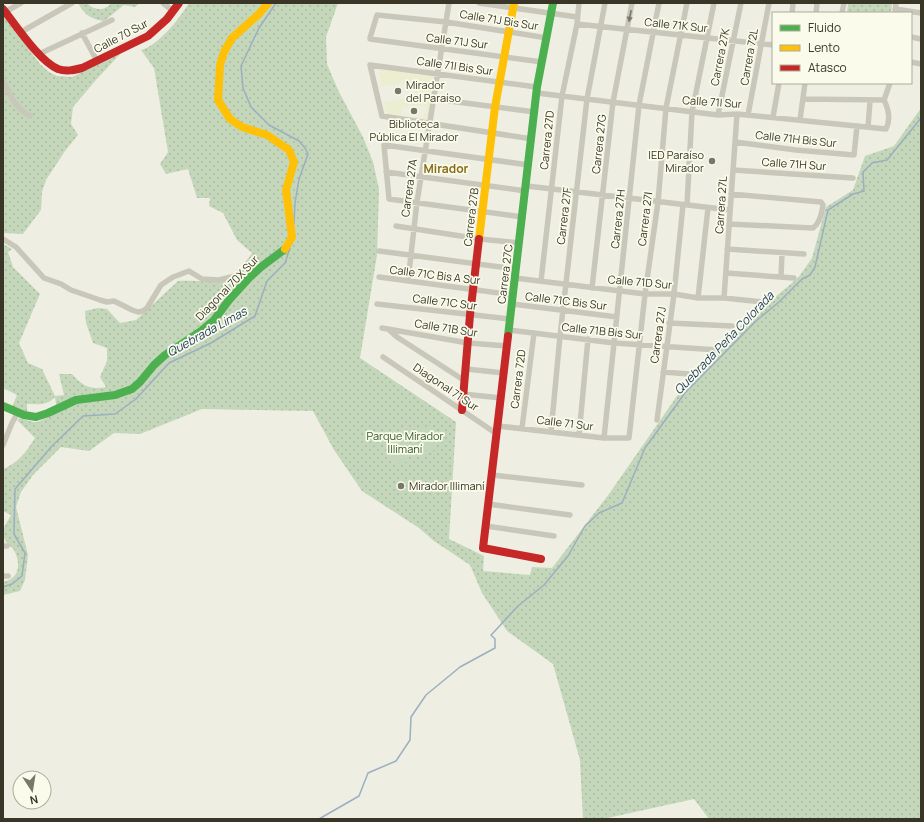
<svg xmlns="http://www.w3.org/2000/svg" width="924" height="822" viewBox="0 0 924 822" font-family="Manrope,sans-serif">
  <defs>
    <pattern id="grass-dots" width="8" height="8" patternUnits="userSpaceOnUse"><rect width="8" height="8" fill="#c4d7bb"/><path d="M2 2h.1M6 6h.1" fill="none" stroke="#a9b9a1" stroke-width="1.8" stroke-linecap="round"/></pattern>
  </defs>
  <rect width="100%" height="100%" fill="#eeefe2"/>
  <path fill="url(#grass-dots)" d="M78 3H87C93 10 105 12 111 3H140L135 7 124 5 104 21C90 19 85 15 78 3Z
    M189 3H338L326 37 327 64 338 90 363 137 373 162 379 189 377 255 360 358 456 422 449 539 484 556 483 571 530 575 532 567 552 568 609 494 686 383 738 328 798 278 812 258 826 207 853 190 865 156 894 146 921 108V819H709L694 799 603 819H583L580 760 553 664 507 631 482 593 470 565 434 541 419 528 362 491 334 450 313 411 202 409 140 434 114 433 89 451 61 447 33 475 21 492 16 507 28 555 25 580 20 591 3 595V582C20 579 21 563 14 550 11 546 6 543 4 538 1 530 7 522 11 515L3 511V469C18 463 26 452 35 438L17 420 20 418 33 422H38L57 412 55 397C47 406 38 404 27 404V412L12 407 17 395 3 388V244L12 249 8 252 13 267 40 294 19 343 28 363 42 369 55 396 64 395 59 374H72C83 386 89 390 106 387L100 377 107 361V348L93 343 86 323 85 311 98 308 107 309 120 323 136 320 178 281C191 280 204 282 216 281 232 280 244 265 252 253L237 240 223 213 209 206 210 198H197L188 169 166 174 160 164 168 152 154 68 141 50C158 46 180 18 189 3Z
    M848 3H892L891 13H847Z
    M3 16 40 64 49 72 57 76 72 77 121 53 96 80 73 107 71 124 78 135 65 151 46 180 42 192 41 210 23 234 3 233Z"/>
  <path fill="#c4d7bb" d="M419 427H434L435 450 420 451Z
    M393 439H407V462L393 463Z"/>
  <path fill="#eceed1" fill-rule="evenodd" d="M378 69 435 76 428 122 387 115 384 102 415 96 411 81 381 87ZM411 105 426 107 423 118 402 115V108Z"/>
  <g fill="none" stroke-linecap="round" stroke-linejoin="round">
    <path stroke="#9cafc1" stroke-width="1.5" d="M276 3 259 28 241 66 243 88 251 107 269 125 299 141 305 148 308 154 299 179 295 203 294 223
      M3 587 12 584 22 576 25 553 14 534 15 489 52 446 83 416 115 414 136 399 169 363 211 343 255 316 267 281 285 263 290 248
      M319 819 359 796 368 773 396 761 410 740 411 717 426 695 460 667 495 648V639L491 635 494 632 518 606 544 585 568 556 585 526 599 513 622 503 645 448 685 393 756 321 779 302 802 279 810 275 815 267 828 210 853 194 864 191 863 172 872 163 887 160 921 118"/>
    <path stroke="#c8c7ba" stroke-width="5.5" d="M163 3 173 11
      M479 3 577 17
      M895 9 921 13
      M5 12 21 3
      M792 13 793 3
      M816 13 817 3
      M842 13 844 3
      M895 13 896 3
      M577 24 773 45
      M21 32 72 3
      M82 33 97 61
      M911 37 921 39
      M39 54 112 20
      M542 62 370 39V38L377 15 446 22 547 38
      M911 62 921 64
      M3 81C10 95 15 108 30 116
      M537 93 718 115 737 114 886 129C891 119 889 110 884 100
      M434 99 535 112
      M803 99 884 100
      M884 100 890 83
      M718 115 741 3
      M748 115 769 3
      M773 117 779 83
      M800 120 805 83
      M868 127 870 101
      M532 139 382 116 370 65 537 87
      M735 142 796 150 854 155 857 126
      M733 170 853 178
      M386 172 526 191
      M527 186 730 210
      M687 205 692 112 714 3
      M523 217 389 199 384 145 529 165
      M729 224 813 228C820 223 822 213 823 205L821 202 731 194
      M396 226 480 239 520 243
      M3 239 16 247 44 278 61 284 71 290 100 300 107 302 114 301 132 310 138 312 143 311 147 308 161 285 173 277 189 271 202 279 219 280 239 275 250 277
      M727 249 804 254
      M379 251 516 269
      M726 273 794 278
      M379 277 513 295
      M781 277 782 253
      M515 278 645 294H674L698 298H724L763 302
      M408 281 417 202 449 3
      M541 281 562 96 577 24 579 3
      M592 288 613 102 632 3
      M698 298 708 208
      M724 298 737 114
      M377 304 510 319
      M512 304 617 317
      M669 323 732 326
      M382 328 468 343 507 346
      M389 330 397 337 465 381
      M509 330 614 343 718 350
      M383 357 497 434
      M466 369 504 373
      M663 372 689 374
      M463 394 501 398
      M657 420 674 294 683 205
      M498 426 604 438H629L645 294 658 202 666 108 687 3
      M522 428 534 333
      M551 432 560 336 587 99 605 3
      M579 435 588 339
      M604 438 639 105 659 3
      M3 445 12 423 17 414
      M492 475 582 485
      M488 504 570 515
      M486 526 554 536
      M3 546H7
      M3 576H8"/>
    <path stroke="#4caf50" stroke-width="8" d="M508 336 537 87 553 3
      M3 406 24 415 36 417 48 413 76 400 115 395 132 389 140 382 154 365 165 355 201 331 214 320 229 300 249 278 261 267 285 249"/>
    <path stroke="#ffc107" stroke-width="8" d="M268 3 259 14 232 38 224 52 220 65 218 100 230 119 242 127 267 135 289 150 294 162 286 190 292 237 285 249
      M479 239 495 107 514 3"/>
    <path stroke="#c62828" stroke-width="8" d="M3 9C16 25 39 61 58 69 66 72 74 70 82 68L148 36 167 19 179 3
      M508 336 483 548 541 559
      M462 410 470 315 479 239"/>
  </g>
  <defs><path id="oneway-solid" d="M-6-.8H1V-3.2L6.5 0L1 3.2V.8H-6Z"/></defs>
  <use fill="#79776a" href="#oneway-solid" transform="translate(630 16) rotate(101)"/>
  <g fill="#787769" stroke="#fafbea" stroke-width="1.5">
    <circle cx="398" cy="91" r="4"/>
    <circle cx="414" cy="111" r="4"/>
    <circle cx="712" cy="161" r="4"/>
    <circle cx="401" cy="486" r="4"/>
  </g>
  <g text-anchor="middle" stroke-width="3.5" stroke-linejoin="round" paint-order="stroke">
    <g font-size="11" fill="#393628" stroke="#fafbea">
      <text transform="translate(499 20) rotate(9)" y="4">Calle 71J Bis Sur</text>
      <text transform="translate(676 25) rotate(6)" y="4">Calle 71K Sur</text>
      <text transform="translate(121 36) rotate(-28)" y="4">Calle 70 Sur</text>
      <text transform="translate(457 41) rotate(7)" y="4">Calle 71J Sur</text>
      <text transform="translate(720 57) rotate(-79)" y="4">Carrera 27K</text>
      <text transform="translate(749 57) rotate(-80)" y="4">Carrera 72L</text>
      <text transform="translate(455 66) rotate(8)" y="4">Calle 71I Bis Sur</text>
      <text transform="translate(712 102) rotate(4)" y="4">Calle 71I Sur</text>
      <text transform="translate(796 139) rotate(6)" y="4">Calle 71H Bis Sur</text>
      <text transform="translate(547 140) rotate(-84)" y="4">Carrera 27D</text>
      <text transform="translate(599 144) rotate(-84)" y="4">Carrera 27G</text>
      <text transform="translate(794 164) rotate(4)" y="4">Calle 71H Sur</text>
      <text transform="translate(409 188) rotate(-82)" y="4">Carrera 27A</text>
      <text transform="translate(721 205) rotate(-86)" y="4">Carrera 27L</text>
      <text transform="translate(564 216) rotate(-83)" y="4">Carrera 27F</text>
      <text transform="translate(471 217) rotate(-83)" y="4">Carrera 27B</text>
      <text transform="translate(618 219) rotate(-84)" y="4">Carrera 27H</text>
      <text transform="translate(645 219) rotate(-83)" y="4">Carrera 27I</text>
      <text transform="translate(505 274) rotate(-83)" y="4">Carrera 27C</text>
      <text transform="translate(435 275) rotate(7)" y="4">Calle 71C Bis A Sur</text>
      <text transform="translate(640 282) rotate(5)" y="4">Calle 71D Sur</text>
      <text transform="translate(227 288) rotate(-46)" y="4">Diagonal 70X Sur</text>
      <text transform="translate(566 301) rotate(7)" y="4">Calle 71C Bis Sur</text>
      <text transform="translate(445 302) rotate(7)" y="4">Calle 71C Sur</text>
      <text transform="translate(446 328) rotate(9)" y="4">Calle 71B Sur</text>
      <text transform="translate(602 331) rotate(6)" y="4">Calle 71B Bis Sur</text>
      <text transform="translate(658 335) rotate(-82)" y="4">Carrera 27J</text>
      <text transform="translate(518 379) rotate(-83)" y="4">Carrera 72D</text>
      <text transform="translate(446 387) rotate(34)" y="4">Diagonal 71 Sur</text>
      <text transform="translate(565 423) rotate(7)" y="4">Calle 71 Sur</text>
    </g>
    <g font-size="11" fill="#393628" stroke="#fafbea" text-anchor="start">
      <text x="406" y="89">Mirador<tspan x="406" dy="13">del Paraíso</tspan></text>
      <text x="414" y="128" text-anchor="middle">Biblioteca<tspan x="414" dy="13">Pública El Mirador</tspan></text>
      <text x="704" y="159" text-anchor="end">IED Paraíso<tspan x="704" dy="13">Mirador</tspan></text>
      <text x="409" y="490">Mirador Illimaní</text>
    </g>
    <g font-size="11" fill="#30592a" stroke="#fafbea">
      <text x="405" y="440">Parque Mirador<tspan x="405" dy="13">Illimaní</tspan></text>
    </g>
    <g font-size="12" font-weight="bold" fill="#886c1a" stroke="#fafbea">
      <text x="446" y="173">Mirador</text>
    </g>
    <g font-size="12" font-style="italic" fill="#1b375e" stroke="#fafbea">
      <text transform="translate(207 332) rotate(-29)" y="4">Quebrada Limas</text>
      <text transform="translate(724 343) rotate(-46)" y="4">Quebrada Peña Colorada</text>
    </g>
  </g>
  <rect width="924" height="822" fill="none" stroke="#393628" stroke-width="8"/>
  <rect x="772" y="12" width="140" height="72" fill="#fafbea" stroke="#adac9c"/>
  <rect x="780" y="25" width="20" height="6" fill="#4caf50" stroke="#adac9c"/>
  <text x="808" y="32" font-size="12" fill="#393628">Fluido</text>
  <rect x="780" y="45" width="20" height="6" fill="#ffc107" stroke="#adac9c"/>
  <text x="808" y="52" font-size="12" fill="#393628">Lento</text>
  <rect x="780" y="65" width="20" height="6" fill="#c62828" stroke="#adac9c"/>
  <text x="808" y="72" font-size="12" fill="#393628">Atasco</text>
  <g transform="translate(32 790) rotate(168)"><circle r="19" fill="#fafbea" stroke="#adac9c"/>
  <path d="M0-3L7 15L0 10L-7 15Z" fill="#787769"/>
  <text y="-6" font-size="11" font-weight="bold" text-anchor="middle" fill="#393628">N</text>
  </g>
</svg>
